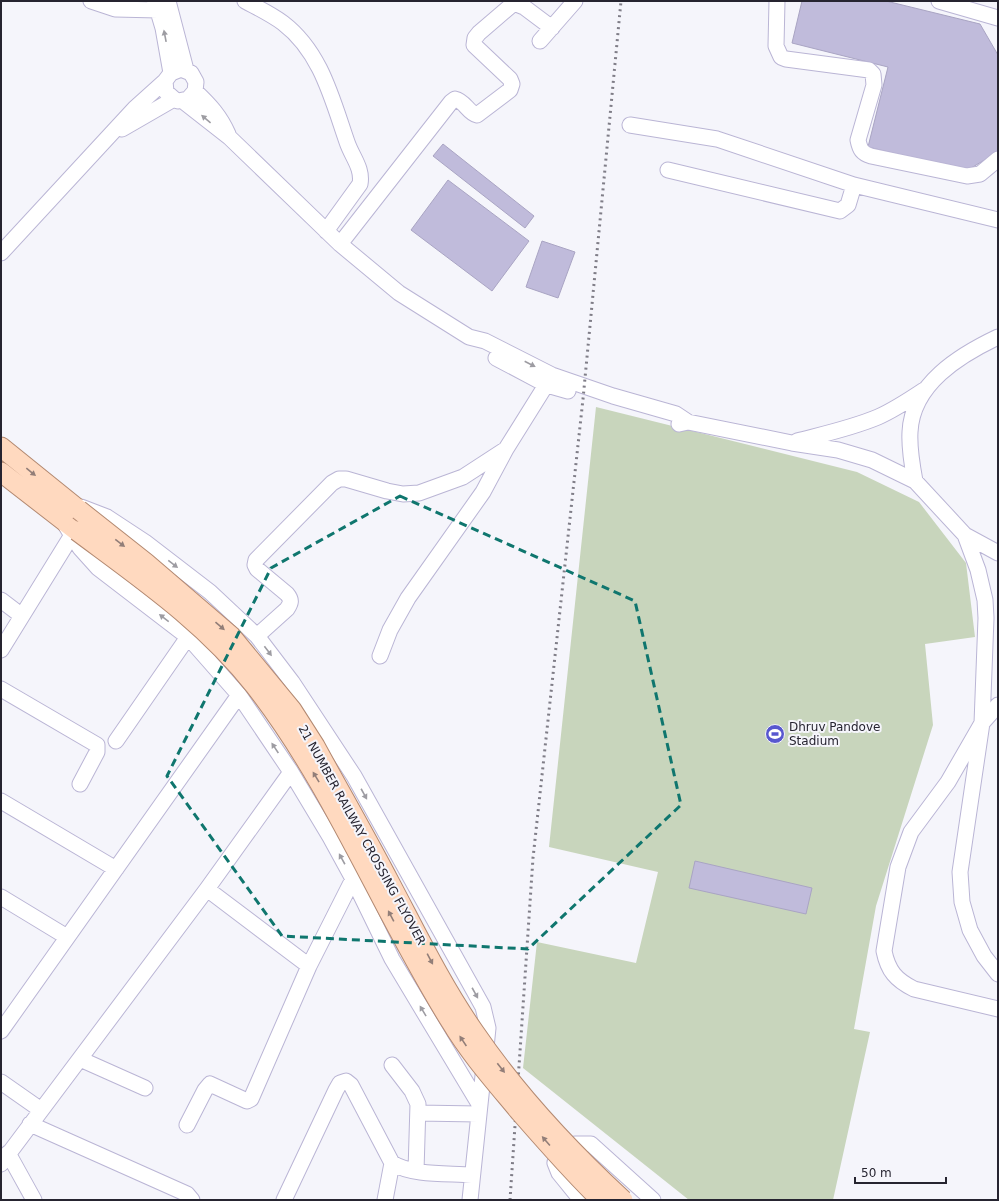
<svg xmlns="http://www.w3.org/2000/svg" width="999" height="1201" viewBox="0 0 999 1201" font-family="'DejaVu Sans',sans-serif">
  <rect width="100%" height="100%" fill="#f5f5fb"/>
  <path fill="#c8d5bc" d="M596 407 857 472 919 502 966 563 975 637 925 644 933 725 876 906 854 1029 870 1032 833 1200H689L523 1068 537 942 636 963 658 872 549 847Z"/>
  <path fill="#c0bbdb" stroke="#a9a4c3" d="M802 1H886L980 24 998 55V152L966 171 868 147 888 67 792 43Z
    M443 144 534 216 525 228 433 156Z
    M448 180 529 241 492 291 411 230Z
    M542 241 575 252 558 298 526 287Z
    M695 861 812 888 806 914 689 888Z"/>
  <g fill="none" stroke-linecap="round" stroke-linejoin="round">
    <defs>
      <path id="minor" d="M91 1 115 9 158 10
        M155 1 163 28 171 73
        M168 1 186 70
        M245 1C258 8 271 14 283 23 321 52 332 99 347 142 352 157 363 168 360 184L326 231
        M777 1 776 46 781 57 786 59 869 70 873 74 874 85 858 140C860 150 862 153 871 156L967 176 980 174 998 159
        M939 1 998 18
        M540 41 575 1
        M195 91C210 105 220 116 228 134
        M183 101 229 137 340 244 399 293 469 337 485 341 552 375 613 396 676 414 688 422
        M630 125 717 139 854 185 998 220
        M122 129 174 99
        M668 170 840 211 848 205 854 185
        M340 244 451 102 455 99C465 101 468 113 477 115L510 90 512 84 510 79 474 45 475 38 479 33 514 3 524 7 552 28
        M1 253 135 108 165 81 171 73 181 69 191 73 196 82 195 91 188 99 178 101 174 99 166 92 165 81
        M496 358 547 385 568 391
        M679 424 688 422 792 443 838 450 872 460 915 481 965 535 998 553
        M797 441C824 434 852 428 878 417 894 410 909 400 924 390
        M915 481C912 465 909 448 910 432 912 384 960 355 998 337
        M81 507 107 517 145 542 210 592 257 636 292 682 354 776 483 1007 488 1028 470 1200
        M66 526 80 548 98 568 188 637 239 695 291 772 330 837 353 879 392 959 479 1104
        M965 535 978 570 985 600 986 618 982 723 960 872 962 902 970 930 984 956 998 974
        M1 600 22 616
        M257 636 287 609C291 603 292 600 287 594L257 569 255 565 256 560 332 483 339 479H346L387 491 403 494 419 493 463 477 506 449
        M1 650 72 535
        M380 656 390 630 408 598 483 492 506 449 551 377
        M1 689 97 745V752L80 784
        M998 705 982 723 948 782 911 832 898 867 884 951C888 971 896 980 914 989L998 1009
        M116 741 188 637
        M1 801 116 869
        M207 889 309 966
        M1 897 67 937
        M1 1031 239 695
        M80 1059 145 1088
        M392 1065 412 1091 418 1104 416 1171
        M1 1082 41 1110
        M418 1113 478 1114
        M30 1124 187 1194 192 1200
        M187 1125 205 1090 210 1084 247 1101 251 1099 309 966 353 879
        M8 1153 34 1200
        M1 1164 207 889 291 772
        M284 1200 336 1090 340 1083 346 1081 351 1085 392 1163C413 1176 448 1173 472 1175
        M385 1200 392 1163
        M581 1200 559 1173 555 1163 575 1144H591L653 1200"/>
      <path id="major" d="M1 447 79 510
        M1 472 77 531"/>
    </defs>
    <use href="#minor" stroke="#bab5d5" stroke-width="17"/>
    <use href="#major" stroke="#b38971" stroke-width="21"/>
    <use href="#minor" stroke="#fff" stroke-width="15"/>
    <use href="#major" stroke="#ffd9bf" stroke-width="19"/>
    <path stroke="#7f7d87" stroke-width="3" stroke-dasharray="2 4" stroke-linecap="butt" d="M510 1200 533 858 583 399 621 1"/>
    <defs>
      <path id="major-bridge" d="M79 510 146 563 231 636 292 710 315 746C340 792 366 837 390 883 417 934 442 986 475 1033 516 1093 570 1151 623 1200
        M77 531C140 578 206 623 255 686 335 789 382 912 451 1022 470 1054 495 1082 519 1111 546 1142 572 1172 601 1200"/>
    </defs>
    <use href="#major-bridge" stroke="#b38971" stroke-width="21" stroke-linecap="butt"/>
    <use href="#major-bridge" stroke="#ffd9bf" stroke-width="19"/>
  </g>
  <defs><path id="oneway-solid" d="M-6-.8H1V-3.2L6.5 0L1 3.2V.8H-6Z"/></defs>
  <g fill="#9d9ca2">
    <use href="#oneway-solid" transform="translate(165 36) rotate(-101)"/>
    <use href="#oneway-solid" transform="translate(206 119) rotate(-140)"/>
    <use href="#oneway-solid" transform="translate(530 364) rotate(27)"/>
    <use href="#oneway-solid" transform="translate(173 564) rotate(38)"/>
    <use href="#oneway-solid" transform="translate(164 618) rotate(-142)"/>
    <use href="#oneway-solid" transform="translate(268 651) rotate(53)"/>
    <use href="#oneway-solid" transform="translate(275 748) rotate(-124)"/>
    <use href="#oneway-solid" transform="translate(364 794) rotate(61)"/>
    <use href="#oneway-solid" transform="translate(342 859) rotate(-119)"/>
    <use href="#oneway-solid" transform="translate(475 993) rotate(61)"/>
    <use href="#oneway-solid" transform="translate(423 1011) rotate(-121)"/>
  </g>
  <g fill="#927e78">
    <use href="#oneway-solid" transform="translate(31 472) rotate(39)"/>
    <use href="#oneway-solid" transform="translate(120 543) rotate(38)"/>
    <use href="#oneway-solid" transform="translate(220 626) rotate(41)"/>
    <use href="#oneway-solid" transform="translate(316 777) rotate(-121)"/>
    <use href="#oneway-solid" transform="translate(391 916) rotate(-118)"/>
    <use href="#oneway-solid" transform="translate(430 959) rotate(62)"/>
    <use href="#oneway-solid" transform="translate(463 1041) rotate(-124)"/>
    <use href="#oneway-solid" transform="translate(501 1068) rotate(52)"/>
    <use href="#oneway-solid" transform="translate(546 1141) rotate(-131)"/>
  </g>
  <path fill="none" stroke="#0f766e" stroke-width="3" stroke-dasharray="8 5" stroke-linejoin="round" d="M400 496 635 601 681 805 528 949 282 936 167 776 271 568Z"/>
  <defs>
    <symbol id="stadium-disc" viewBox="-11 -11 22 22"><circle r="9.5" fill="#5857cf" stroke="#f5f5fb"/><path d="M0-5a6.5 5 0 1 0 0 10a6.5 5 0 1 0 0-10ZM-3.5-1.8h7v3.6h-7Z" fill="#fff"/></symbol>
  </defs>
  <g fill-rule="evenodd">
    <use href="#stadium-disc" x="764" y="723" width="22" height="22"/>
  </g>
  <g text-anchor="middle" stroke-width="4" stroke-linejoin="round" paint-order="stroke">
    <g font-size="12" fill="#262430" stroke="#f5f5fb" text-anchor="start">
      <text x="789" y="731">Dhruv Pandove<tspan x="789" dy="14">Stadium</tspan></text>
    </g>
    <g font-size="12" fill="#262430" stroke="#f5f5fb">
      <text transform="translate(362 835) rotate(61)" y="4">21 NUMBER RAILWAY CROSSING FLYOVER</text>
    </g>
  </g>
  <rect width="999" height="1201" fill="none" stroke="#262430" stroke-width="4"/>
  <path d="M855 1177v6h91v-6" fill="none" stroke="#262430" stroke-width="2"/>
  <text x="861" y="1177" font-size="12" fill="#262430" stroke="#f5f5fb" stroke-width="3" paint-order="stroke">50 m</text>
</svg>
